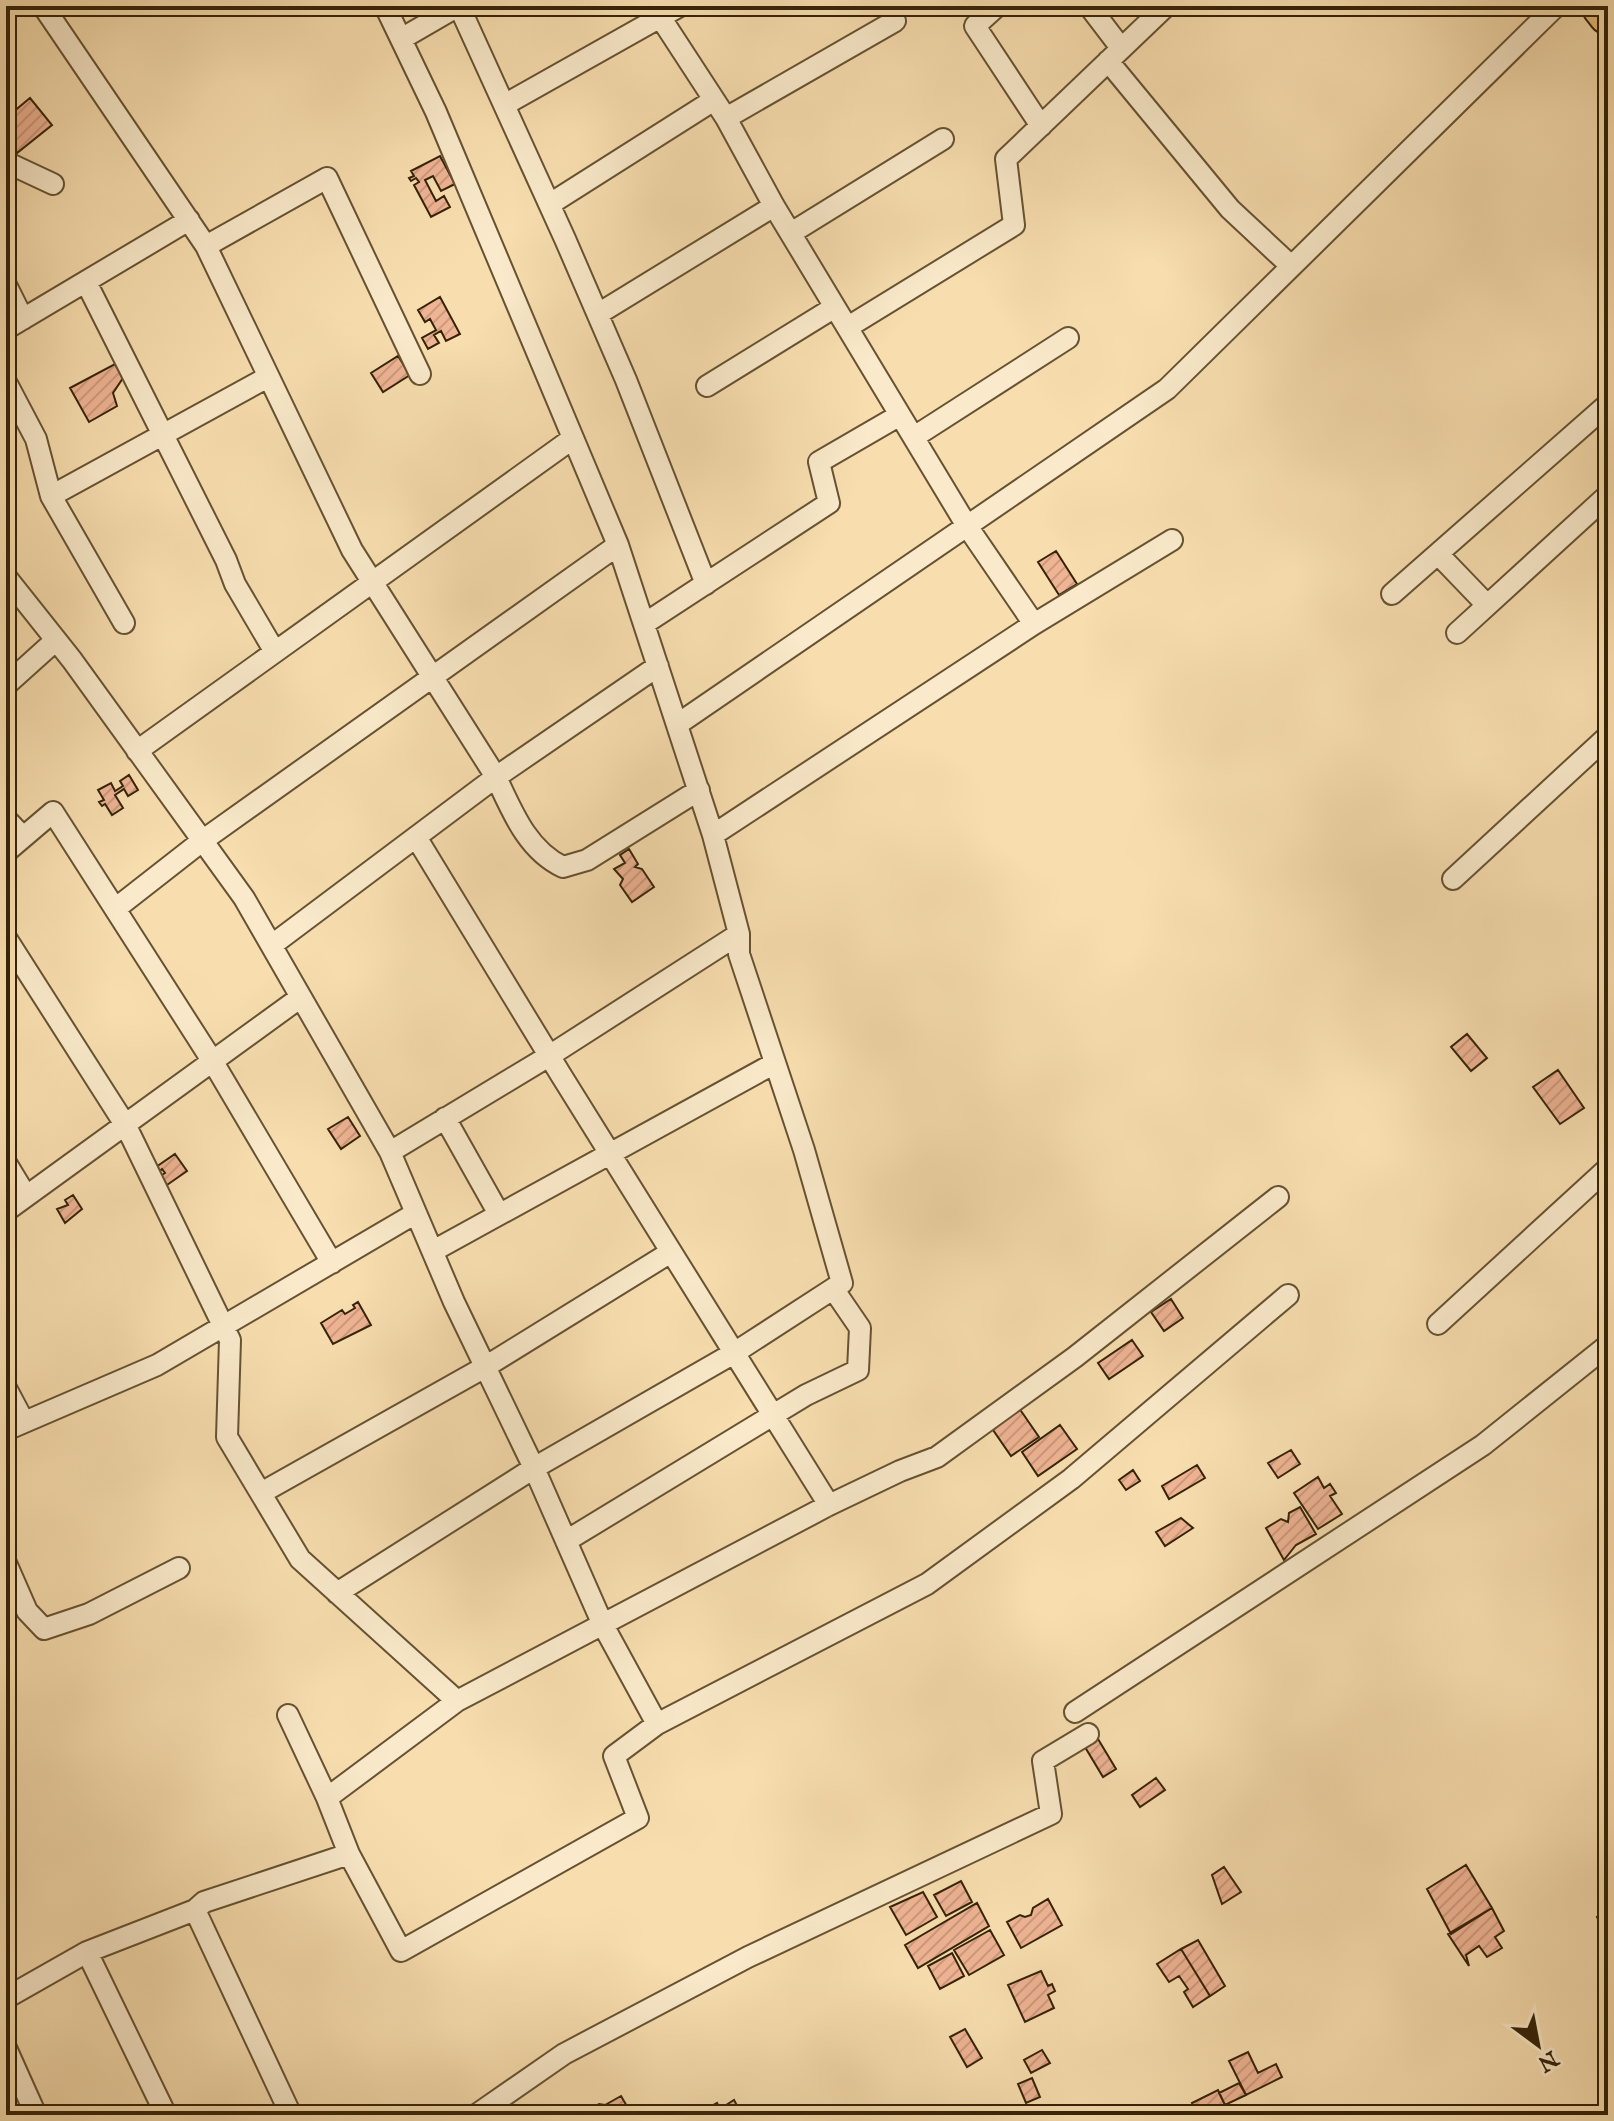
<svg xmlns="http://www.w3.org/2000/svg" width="1614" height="2121" viewBox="0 0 1614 2121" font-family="'IM FELL English',serif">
  <defs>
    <pattern id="building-hatch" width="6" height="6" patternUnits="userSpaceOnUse" patternTransform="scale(2)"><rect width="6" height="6" fill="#efb494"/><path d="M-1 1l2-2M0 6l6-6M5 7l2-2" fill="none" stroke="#ce9a7e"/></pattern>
  </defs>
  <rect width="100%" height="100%" fill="#f8deaf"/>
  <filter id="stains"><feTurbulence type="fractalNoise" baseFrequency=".0025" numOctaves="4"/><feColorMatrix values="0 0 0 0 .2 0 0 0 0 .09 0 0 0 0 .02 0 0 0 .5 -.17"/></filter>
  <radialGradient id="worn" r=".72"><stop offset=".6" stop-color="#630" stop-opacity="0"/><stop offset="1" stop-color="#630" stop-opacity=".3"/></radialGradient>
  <path fill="url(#building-hatch)" stroke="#352308" stroke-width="2" d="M30 98 52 125 17 153 6 140V118Z
    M440 156 455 184 441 191 433 176 425 180 436 201 444 196 450 207 431 217 414 185 419 182 416 178 411 181 409 178 414 176 411 171Z
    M440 297 460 334 446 341 441 331 434 335 439 343 428 349 422 338 436 330 430 319 425 322 418 310Z
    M398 356 410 375 383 392 371 373Z
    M115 364 123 378 113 393 117 406 89 422 70 388Z
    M1056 551 1077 584 1059 595 1038 562Z
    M129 775 138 790 128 796 124 789 115 795 123 808 112 815 105 804 102 806 99 802 104 800 98 790 111 783 115 791 123 786 120 781Z
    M629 849 638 864 635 867 642 869 654 887 632 902 620 885 623 879 614 869 625 863 620 855Z
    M1467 1034 1487 1058 1471 1071 1451 1047Z
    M1558 1070 1584 1108 1560 1124 1533 1087Z
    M348 1117 360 1136 341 1149 328 1129Z
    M175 1154 187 1171 167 1185 160 1176 165 1173 162 1169 159 1172 156 1167Z
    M73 1195 82 1209 65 1223 57 1209 68 1205 65 1200Z
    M1171 1299 1183 1318 1164 1331 1151 1312Z
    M358 1302 371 1325 333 1344 321 1323 342 1310 345 1314 355 1308 353 1305Z
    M1132 1340 1143 1356 1109 1379 1098 1363Z
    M1019 1408 1039 1437 1011 1456 991 1427Z
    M1060 1425 1077 1449 1038 1476 1022 1452Z
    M1291 1450 1300 1464 1278 1478 1268 1463Z
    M1197 1465 1205 1478 1169 1499 1162 1486Z
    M1133 1470 1140 1481 1126 1490 1119 1480Z
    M1318 1477 1324 1488 1330 1484 1336 1493 1330 1496 1342 1514 1318 1529 1294 1493Z
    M1300 1507 1316 1534 1296 1545 1284 1560 1266 1528 1281 1519 1288 1522 1289 1513Z
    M1181 1518 1193 1528 1165 1546 1156 1532Z
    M1095 1734 1116 1769 1103 1777 1082 1742Z
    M1156 1778 1165 1790 1140 1807 1132 1795Z
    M1466 1865 1492 1908 1451 1934 1427 1889Z
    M1224 1867 1241 1892 1222 1904 1212 1875Z
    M961 1881 972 1902 946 1916 934 1895Z
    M923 1892 937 1917 906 1935 890 1907Z
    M1048 1899 1062 1925 1021 1948 1007 1922 1020 1915 1025 1917 1031 1915 1033 1908Z
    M977 1903 989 1926 918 1968 905 1945Z
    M1492 1908 1504 1931 1495 1937 1502 1948 1487 1957 1479 1946 1466 1955 1469 1966 1448 1934Z
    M1608 1912V1937L1597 1917Z
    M990 1930 1004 1955 969 1975 954 1950Z
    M1198 1940 1225 1986 1210 1996 1181 1949Z
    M1181 1949 1210 1996 1193 2007 1184 1992 1188 1989 1179 1976 1169 1982 1157 1964Z
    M952 1953 964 1976 940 1989 928 1966Z
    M1041 1971 1048 1986 1052 1984 1055 1991 1048 1995 1054 2008 1025 2022 1008 1985Z
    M965 2029 982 2058 967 2067 950 2037Z
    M1042 2050 1050 2063 1031 2073 1024 2060Z
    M1248 2052 1258 2073 1276 2064 1282 2077 1246 2095 1229 2061Z
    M1032 2078 1040 2097 1026 2103 1018 2084Z
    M1239 2083 1246 2095 1225 2105 1219 2093Z
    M1218 2090 1225 2105 1198 2115 1192 2103Z
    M621 2096 632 2115 584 2114 599 2104 605 2105Z
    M734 2100 742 2115 698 2114 717 2103 720 2109Z"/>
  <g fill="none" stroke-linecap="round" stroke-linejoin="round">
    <defs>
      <path id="street" d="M43 6 206 246 352 550 496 777 272 945
        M385 6 436 112 618 545 713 835 1034 624 1172 540
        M459 6 565 239 626 380 706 584
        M653 6 726 118 774 206 967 526 1034 624
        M997 6 975 26 1041 126
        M1089 6 1121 48
        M401 39 458 6
        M1108 61 1230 209 1291 266
        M504 105 680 6
        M726 118 895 21 888 6
        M6 162 53 184
        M550 204 714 100
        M791 233 943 139
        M206 246 327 178 420 374
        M86 282 226 560 235 584 275 652
        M6 285 23 319
        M598 314 774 206
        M848 327 1014 225 1006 159 1166 6
        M6 329 189 220
        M6 382 36 439 51 496 124 623
        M707 386 835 307
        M914 437 1068 338
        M51 496 268 377
        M1438 554 1487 605
        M6 577 72 660 244 898 390 1152 454 1302 534 1468 603 1625 657 1724 927 1584 1071 1479 1288 1295
        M1392 594 1608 404
        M644 624 829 503 819 462 900 415
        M1457 633 1608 495
        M658 666 496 777C512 811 527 850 563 867L587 860 699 790
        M6 685 56 640
        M678 724 1167 389 1556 6
        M137 751 572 439
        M6 819 23 837
        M416 837 561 1075 829 1505
        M6 852 53 812 213 1062 332 1263
        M1453 879 1608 736
        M115 909 202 841 618 545
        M6 938 126 1126 230 1340 227 1437 300 1559 457 1701 829 1505 900 1471 937 1457 1075 1357 1278 1197
        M445 1118 499 1214
        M390 1152 549 1056 739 934
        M6 1163 26 1196
        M6 1211 301 997
        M433 1251 775 1063
        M1438 1324 1608 1168
        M6 1388 24 1422
        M6 1430 157 1365 416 1213
        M261 1493 485 1367 671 1252
        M566 1541 806 1395 858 1370 860 1328 834 1290
        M6 1563 27 1611 44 1629 89 1614 179 1568
        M337 1593 534 1468 734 1353 842 1283 804 1150 739 954V934L713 835
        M1075 1712 1483 1445 1608 1345
        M288 1715 327 1798 349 1854 401 1951 638 1818 614 1756 657 1724
        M327 1798 457 1701
        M195 1910 291 2115
        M87 1952 166 2115
        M6 1998 87 1952 195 1910 204 1902 349 1854
        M6 2048 36 2115
        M476 2115 564 2054 748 1957 1051 1814 1043 1761 1088 1734"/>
      <path id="highway" d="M1601 6 1608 15"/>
    </defs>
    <use href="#street" stroke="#665232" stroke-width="24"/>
    <use href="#highway" stroke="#352308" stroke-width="42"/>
    <use href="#street" stroke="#faeacb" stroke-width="20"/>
    <use href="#highway" stroke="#ecbf78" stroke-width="38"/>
  </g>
  <rect width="1614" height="2121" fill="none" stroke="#f8deaf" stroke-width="32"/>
  <rect x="8" y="8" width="1598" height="2105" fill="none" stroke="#352308" stroke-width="4"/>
  <rect x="16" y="16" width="1582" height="2089" fill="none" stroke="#352308" stroke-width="2"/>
  <g transform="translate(1538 2045) rotate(148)" stroke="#faeacb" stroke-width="6" paint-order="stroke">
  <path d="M0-6L14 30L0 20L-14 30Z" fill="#352308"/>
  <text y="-12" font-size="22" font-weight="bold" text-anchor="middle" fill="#352308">N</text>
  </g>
  <rect width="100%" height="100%" filter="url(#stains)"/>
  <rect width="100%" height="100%" fill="url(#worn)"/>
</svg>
